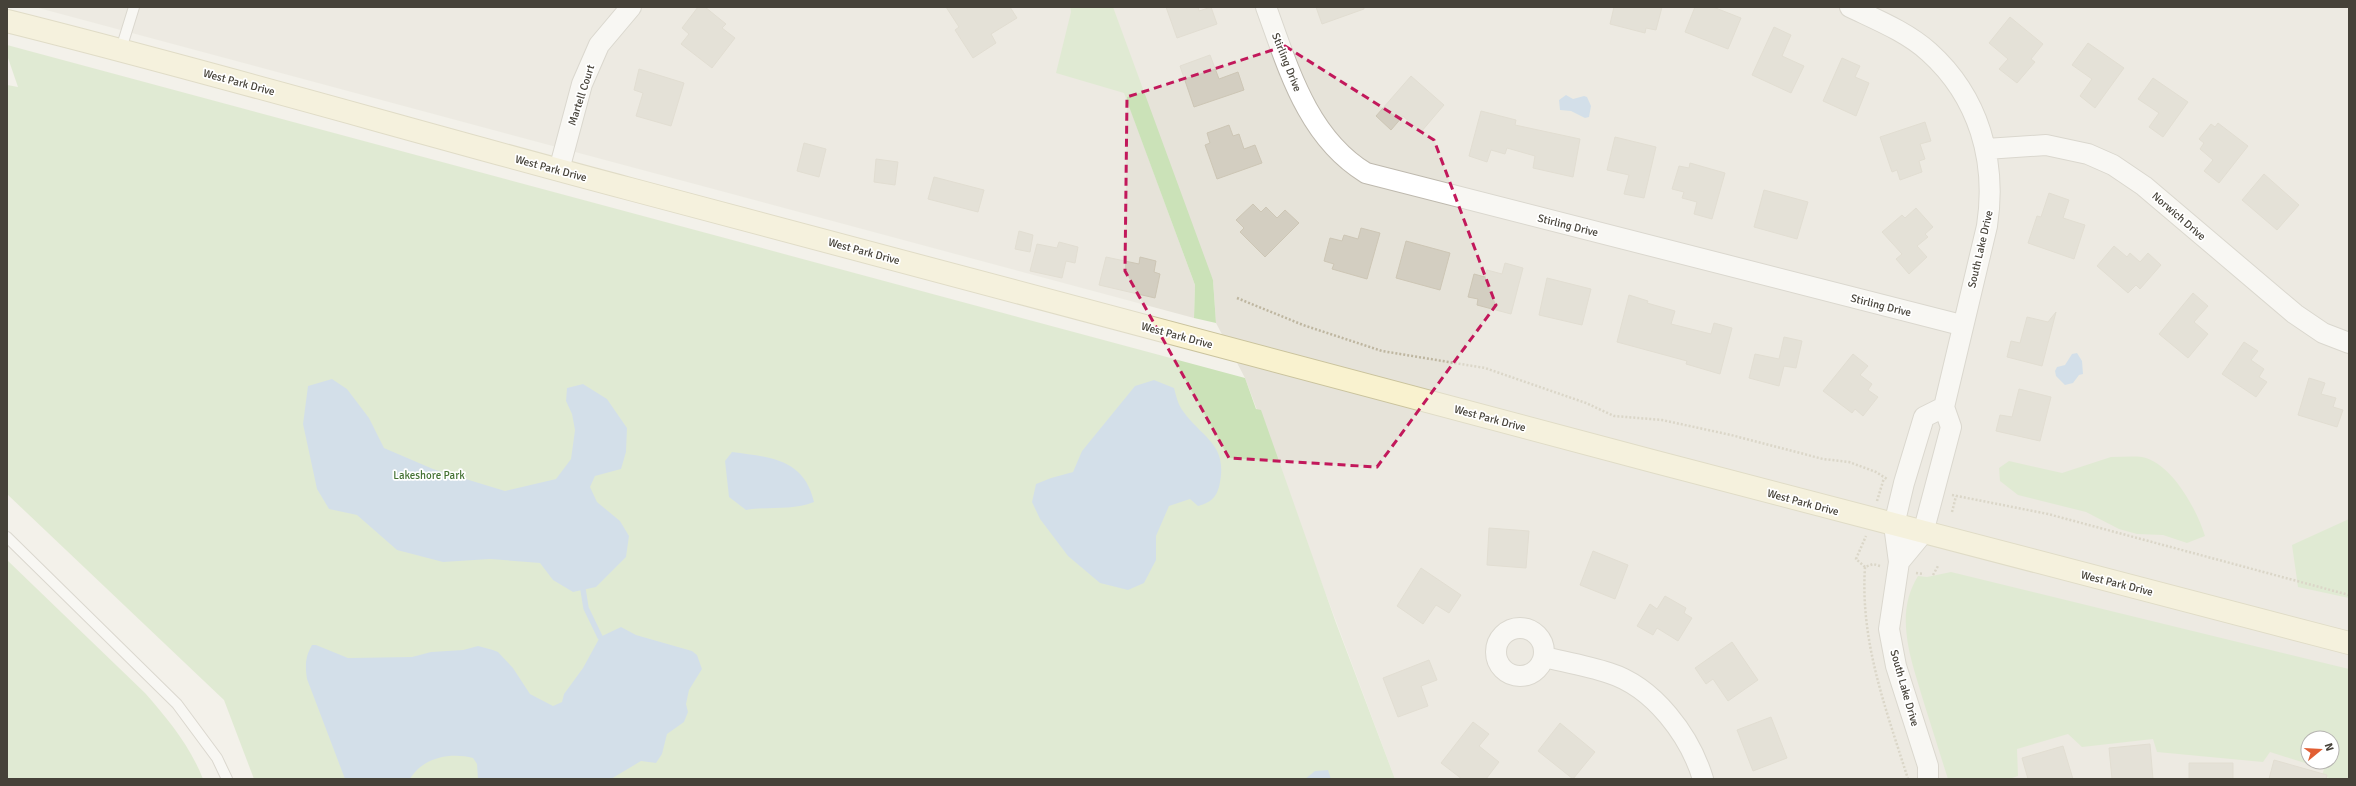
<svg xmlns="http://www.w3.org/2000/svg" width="2356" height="786" viewBox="0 0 2356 786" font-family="Signika,sans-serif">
  <rect width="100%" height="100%" fill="#f3f1ea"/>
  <path fill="#e6e3d9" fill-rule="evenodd" d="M35 7H1070L1071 12 1082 7H2349V779H1395L1245 378 1216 323 1213 280 1127 100 1195 285 1194 318ZM2308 738H2332V762H2308Z"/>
  <path fill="#cbe2b8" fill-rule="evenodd" d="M1070 7H1113L1213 280 1216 323 1194 318 1195 285 1124 93 1056 73 1071 12Z
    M7 45 1245 378 1256 409 1261 410 1336 623 1395 779H254L224 700 7 494V85L18 87 7 55Z
    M2111 457C2121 457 2132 456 2142 457 2172 463 2197 510 2205 536L2187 543 2163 535 2137 534 2119 529 2086 512 2018 495 2000 481 1999 468 2009 461 2062 473Z
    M2349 519V598L2298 587 2292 545Z
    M7 560 145 693C168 719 190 746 203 779H7Z
    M1951 572 2349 669V779H2333L2322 776 2324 769 2270 752 2263 762 2157 752 2153 739 2082 747 2068 734 2017 749 2018 776 2009 779H1948C1940 754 1932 728 1924 703 1912 662 1893 616 1918 576L1927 577ZM2308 738H2332V762H2308Z"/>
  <path fill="#aecbe8" d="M1566 95 1573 99 1584 96 1587 97 1591 106 1589 117 1585 118 1571 111 1560 110 1559 100Z
    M2077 353 2082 361 2083 374 2079 375 2073 383 2065 385 2056 376 2055 371 2057 367 2065 365 2072 354Z
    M332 379 347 389 369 418 384 448 433 469 505 491 556 479 571 459 575 430 572 414 566 401 567 388 583 384 607 399 627 428 626 452 621 469 595 476 590 487 597 502 620 521 629 536 626 557 596 587 573 592 553 580 540 563 490 559 443 562 397 550 357 515 329 509 317 489 303 424 308 386Z
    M1154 380 1174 388C1176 395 1178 405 1183 411 1204 440 1229 444 1219 487 1216 498 1210 503 1198 506L1190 499 1169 506 1156 536V560L1144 583 1128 590 1100 583 1068 556 1040 519 1032 502 1036 484 1051 478 1073 472 1082 451 1135 386Z
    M732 452C769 457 804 458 814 502 792 511 769 506 746 510L729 497 725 461Z
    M621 627 636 635 692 651 697 655 702 669 689 690 686 704 688 712 684 722 667 734 662 754 656 763 641 761 611 779H478L477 764 473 758C451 752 423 757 410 779H345L307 679C305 666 305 657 312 645H316L348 658 412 657 431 652 463 650 478 646 493 650 498 652 513 668 530 694 553 706 562 702 564 694 583 668 600 637Z
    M1328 770 1331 779H1305L1315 771Z"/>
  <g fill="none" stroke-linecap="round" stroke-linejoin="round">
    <path stroke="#aecbe8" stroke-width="5.5" d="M582 583 586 608 600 637"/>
  </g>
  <path fill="#d3cec1" stroke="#cdc6b5" d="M698 7H705L726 24 722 28 735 38 712 68 681 44 689 34 682 28Z
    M946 7H1010L1017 18 991 34 996 43 973 58 955 30 959 27Z
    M1166 7H1198L1199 11 1211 7 1217 24 1177 38Z
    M1316 7H1364V9L1322 24Z
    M1614 7H1662L1656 30 1646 28 1645 33 1610 24Z
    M1695 7H1713L1741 18 1728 49 1685 32Z
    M2010 17 2043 44 2031 59 2035 62 2017 83 1999 69 2008 59 1989 43Z
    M1774 27 1791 35 1782 56 1804 66 1791 93 1752 75Z
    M2088 43 2124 68 2095 108 2080 96 2092 79 2072 65Z
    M1210 55 1219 79 1238 72 1244 90 1194 107 1180 66Z
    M1842 58 1860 66 1855 77 1869 83 1856 116 1823 101Z
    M639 69 684 83 671 126 636 116 643 93 634 90Z
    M1411 76 1444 105 1421 132 1403 116 1391 130 1376 116Z
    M2153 78 2188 102 2163 137 2149 127 2159 113 2138 99Z
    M1481 111 1516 120 1515 125 1580 139 1573 177 1533 168 1535 156 1507 148 1505 154 1491 150 1487 162 1469 156Z
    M1925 122 1931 141 1920 144 1925 159 1919 161 1922 172 1900 180 1897 170 1892 172 1880 137Z
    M2218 123 2248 146 2219 183 2204 171 2213 160 2200 149 2204 143 2199 139 2211 124 2215 127Z
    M1229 125 1233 136 1239 134 1244 149 1255 145 1262 163 1217 179 1205 145 1210 143 1207 133Z
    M1615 137 1656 147 1644 198 1624 194 1629 175 1607 170Z
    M804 143 826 149 819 177 797 171Z
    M876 159 898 162 895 185 874 182Z
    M1690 163 1725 173 1712 219 1694 214 1697 202 1682 198 1684 192 1672 189 1679 166 1689 168Z
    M2264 174 2299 205 2277 230 2242 200Z
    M934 177 984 190 978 212 928 199Z
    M1764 190 1808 202 1797 239 1754 227Z
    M2049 193 2069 200 2063 218 2085 225 2074 259 2028 243 2037 216 2041 217Z
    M1253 204 1261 212 1266 207 1277 218 1285 210 1299 223 1265 257 1240 232 1244 228 1236 220Z
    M1916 208 1933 227 1925 234 1928 237 1917 246 1927 257 1909 274 1896 259 1902 254 1882 232 1902 215 1905 218Z
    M1361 228 1380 233 1367 279 1332 269 1334 264 1324 261 1330 238 1342 241 1344 235 1358 239Z
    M1019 231 1033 235 1030 252 1015 249Z
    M1406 241 1450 253 1440 290 1396 278Z
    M1059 242 1078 247 1075 263 1066 261 1062 278 1030 271 1037 244 1057 248Z
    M2114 246 2127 257 2130 253 2140 262 2148 253 2161 265 2140 289 2136 285 2128 293 2097 266Z
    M1106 257 1139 264 1140 257 1156 261 1154 272 1160 274 1155 298 1099 285Z
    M1505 263 1523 268 1511 314 1477 305 1478 299 1468 297 1474 274 1485 277 1487 270 1502 274Z
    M1547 278 1591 289 1582 325 1539 315Z
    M2193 293 2208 306 2194 322 2208 334 2188 358 2159 334Z
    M1629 295 1648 301 1647 303 1675 311 1671 324 1711 334 1714 323 1732 328 1720 374 1686 364 1687 361 1617 342Z
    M2056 312 2042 366 2007 357 2011 341 2020 343 2027 317 2048 322Z
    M1784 337 1802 341 1796 368 1784 366 1779 386 1749 378 1755 354 1779 359Z
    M2244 342 2258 351 2251 360 2264 369 2259 377 2267 382 2256 397 2222 374Z
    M1853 354 1868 366 1860 375 1872 384 1868 390 1878 397 1863 416 1855 409 1852 413 1823 391Z
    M2309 378 2325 383 2321 394 2336 398 2333 407 2343 410 2337 427 2298 415Z
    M2019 389 2051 397 2040 441 1996 431 2000 415 2012 417Z
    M1489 528 1529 531 1526 568 1487 565Z
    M1593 551 1628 565 1615 599 1580 585Z
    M1421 568 1461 595 1449 613 1436 605 1423 624 1397 606Z
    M1665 596 1686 608 1684 613 1692 618 1678 641 1657 628 1653 635 1637 626 1650 604 1657 609Z
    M1732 642 1758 680 1728 701 1713 679 1706 684 1695 668Z
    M1429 660 1437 680 1421 686 1428 706 1398 717 1383 678Z
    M1771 717 1787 758 1753 771 1737 730Z
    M1473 722 1489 734 1479 746 1499 762 1486 779H1462L1441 763Z
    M1560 723 1595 752 1573 779 1538 751Z
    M2150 744 2153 779H2112L2109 748Z
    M2063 746 2073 779H2028L2022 758Z
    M2274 760 2327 775 2326 779H2269Z
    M2189 763H2233V779H2189Z"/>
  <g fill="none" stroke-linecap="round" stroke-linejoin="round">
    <defs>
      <path id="lane" d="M121 49 134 7
        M7 537 177 704 217 758 227 779"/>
      <path id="street" d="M1266 7C1288 67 1307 137 1366 173L1961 325
        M1850 7C1877 20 1907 32 1929 52 1979 97 1997 161 1987 226L1944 407 1951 427 1923 533 1899 562
        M1986 149 2046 145 2088 154 2113 165 2144 186 2295 314 2323 333 2349 343
        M559 170 582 84 599 45 631 7
        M1496 652a24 24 0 1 1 48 0a24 24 0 1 1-48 0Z
        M1544 657C1565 662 1588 666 1609 673 1654 687 1690 736 1703 779
        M1928 779V766L1896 666 1889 629 1899 562 1894 525 1904 483 1924 417 1944 407"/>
      <path id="secondary" d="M7 21C216 73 422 134 630 189 1203 342 1775 495 2349 643"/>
    </defs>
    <use href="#lane" stroke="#beb9ae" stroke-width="12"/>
    <use href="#street" stroke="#beb9ae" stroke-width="22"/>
    <use href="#secondary" stroke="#cac39d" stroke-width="24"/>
    <path stroke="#beb6a0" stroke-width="2.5" stroke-dasharray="2 2" stroke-linecap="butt" d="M1237 298 1303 325 1382 351 1485 368 1586 403 1614 416 1662 420 1731 435 1823 459 1849 462 1876 472 1887 479
      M1952 495 2048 514 2349 595
      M1877 501 1884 478
      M1952 512 1956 496
      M1880 566 1873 564 1865 567C1860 642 1886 709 1908 779
      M1865 567 1856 559 1866 536
      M1916 573 1924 574
      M1933 575 1938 566"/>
    <use href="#lane" stroke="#fff" stroke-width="10"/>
    <use href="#street" stroke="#fff" stroke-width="20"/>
    <use href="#secondary" stroke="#f9f2cf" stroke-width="22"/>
  </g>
  <path d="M0 0H2356V786H0ZM1285 46 1434 140 1496 305 1377 467 1229 458 1125 271 1127 97Z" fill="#f3f1ea" fill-opacity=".55" fill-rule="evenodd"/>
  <path fill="none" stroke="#c2185b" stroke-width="3" stroke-dasharray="8 5" stroke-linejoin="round" d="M1285 46 1434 140 1496 305 1377 467 1229 458 1125 271 1127 97Z"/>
  <g text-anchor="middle" stroke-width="3.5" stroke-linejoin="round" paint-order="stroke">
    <g font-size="11" fill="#464239" stroke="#fff">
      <text transform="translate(1287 62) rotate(68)" y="4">Stirling Drive</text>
      <text transform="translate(239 82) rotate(15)" y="4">West Park Drive</text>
      <text transform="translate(581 95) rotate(-72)" y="4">Martell Court</text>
      <text transform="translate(551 168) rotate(15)" y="4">West Park Drive</text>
      <text transform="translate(2179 216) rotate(41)" y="4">Norwich Drive</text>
      <text transform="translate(1568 225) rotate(14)" y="4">Stirling Drive</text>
      <text transform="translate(1980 249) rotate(-77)" y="4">South Lake Drive</text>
      <text transform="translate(864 251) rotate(15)" y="4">West Park Drive</text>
      <text transform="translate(1881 305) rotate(14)" y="4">Stirling Drive</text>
      <text transform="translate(1177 335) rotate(15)" y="4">West Park Drive</text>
      <text transform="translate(1490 418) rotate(15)" y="4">West Park Drive</text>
      <text transform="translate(1803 502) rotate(15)" y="4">West Park Drive</text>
      <text transform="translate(2117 583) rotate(14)" y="4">West Park Drive</text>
      <text transform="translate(1905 688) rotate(74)" y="4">South Lake Drive</text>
    </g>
    <g font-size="11" fill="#447233" stroke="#fff">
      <text x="429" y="479">Lakeshore Park</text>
    </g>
  </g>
  <rect width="2356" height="786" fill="none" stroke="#464239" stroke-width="16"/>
  <g transform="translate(2320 750) rotate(72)"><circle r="19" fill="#ffffff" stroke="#b5b3b0"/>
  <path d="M0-3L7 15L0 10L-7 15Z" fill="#e15e33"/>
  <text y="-6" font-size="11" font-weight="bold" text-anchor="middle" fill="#464239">N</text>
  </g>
</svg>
